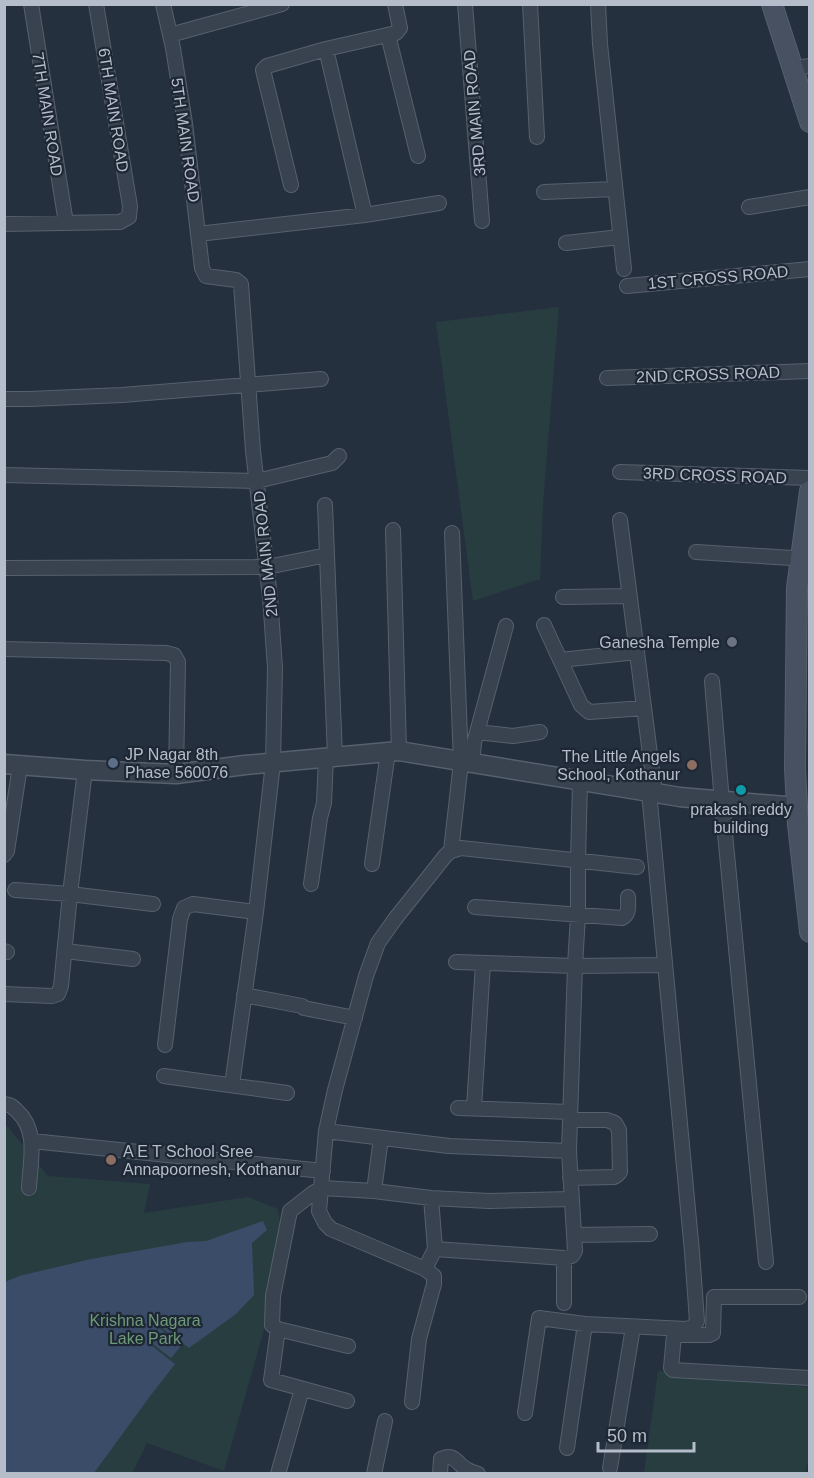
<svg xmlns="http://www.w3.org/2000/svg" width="814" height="1478" viewBox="0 0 814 1478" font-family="Arial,sans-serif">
  <rect width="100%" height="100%" fill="#25303f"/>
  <path fill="#273d40" d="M559 307 543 504 540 579 473 601 436 322Z
    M4 1126 8 1127 48 1176 150 1184 144 1213 248 1197 278 1209 282 1238 267 1319 224 1471 147 1443 132 1473H5Z
    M658 1371 809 1387V1458L805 1473 644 1474Z"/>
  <path fill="#3b4c68" d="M263 1221 267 1230 252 1243 254 1295 236 1314 189 1348 159 1326 147 1342 175 1364 151 1395 94 1473H5V1282L19 1276 91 1259 187 1242 206 1241Z
    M159 1328 182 1345 171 1358 149 1341Z"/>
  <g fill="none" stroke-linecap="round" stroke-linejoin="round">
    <defs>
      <path id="minor" d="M31 4 66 223
        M163 4 173 48 185 123 202 268 206 276 236 280 241 284 253 451 270 597 275 668 273 763 256 912 232 1085
        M465 4 482 221
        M530 4 537 137
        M598 4 600 44 624 269
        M170 35 282 4
        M388 35 418 156
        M326 49 365 215
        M793 68 810 66
        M291 185 263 70 267 66 326 49 396 33 400 28 395 4
        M544 192 615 189
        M749 207 810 197
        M4 224 120 222 129 217 130 206 96 4
        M198 234 365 215 439 203
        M566 243 620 237
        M627 286 810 269
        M607 378 810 371
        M4 399H29L122 395 321 379
        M620 472 810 478
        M4 475 257 481 332 463 339 456
        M325 505 327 555
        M620 520 655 793
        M393 530 399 751
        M696 552 808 559
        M4 568 267 567 327 555 335 757
        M563 597 630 596
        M544 625 581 705 589 712 644 708
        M4 649 166 653 174 655 178 662 176 774
        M560 660 637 652
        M712 681 722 802 766 1262
        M477 732 513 736 540 732
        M472 764 474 743 506 626
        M451 851 461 762 452 533
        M4 855 7 851 20 766
        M372 864 388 752
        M311 884 320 818 324 803 326 758
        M15 890 70 894 153 904
        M475 907 622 918C630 914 628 905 628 897
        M4 951 7 952
        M65 951 133 959
        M456 962 575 966 664 965
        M4 994 52 996 58 994 61 986 70 894 85 770
        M244 995 302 1006 304 1008 355 1018
        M165 1045 180 919 184 908 193 904 256 912
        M164 1076 287 1093
        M4 1104C11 1105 12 1106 17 1111 39 1131 30 1161 29 1188
        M458 1108 570 1112
        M474 1108 483 963
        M326 1131 449 1146 569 1151
        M32 1141 323 1171
        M570 1178 614 1177 617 1175 620 1172 619 1130 615 1123 607 1120H570
        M374 1191 381 1138
        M574 1235 650 1234
        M435 1249 564 1258 572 1256 575 1251 569 1151 575 966 578 915V860L580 782
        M425 1269 435 1249 431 1198
        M799 1297H714L713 1333 709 1335H674L671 1368 673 1370 810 1378
        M564 1303V1258
        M278 1329 271 1380 347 1401
        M348 1346 278 1329 272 1325 273 1296 290 1211 313 1193 322 1188 374 1191 431 1198 489 1201 572 1199
        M412 1402 419 1339 434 1284V1276L425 1269 331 1229 325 1223 319 1211 326 1131 335 1090 366 976 378 943 395 919 446 855 451 851 461 848 637 867
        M525 1413 539 1318 585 1324 686 1329 693 1327 697 1321 692 1252 649 792
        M567 1448 585 1324
        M610 1468 633 1327
        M278 1474 302 1389
        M374 1474 385 1421
        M440 1474 441 1459C455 1452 457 1465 468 1470 471 1472 474 1472 478 1474"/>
      <path id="tertiary" d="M4 764 85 770 176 774 245 765 399 751 680 797 797 807"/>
      <path id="secondary" d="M772 4 810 122
        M810 491 797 588 795 769 798 824 810 932"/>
    </defs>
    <use href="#minor" stroke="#57606d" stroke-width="16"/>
    <use href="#tertiary" stroke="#57606d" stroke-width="21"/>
    <use href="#secondary" stroke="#57606d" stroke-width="22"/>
    <use href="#minor" stroke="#39424f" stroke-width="14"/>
    <use href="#tertiary" stroke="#39424f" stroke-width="18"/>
    <use href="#secondary" stroke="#475162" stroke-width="20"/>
  </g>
  <circle fill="#6b7280" stroke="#1e2734" stroke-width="2" cx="732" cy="642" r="6"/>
  <circle fill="#5c6f8a" stroke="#1e2734" stroke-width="2" cx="113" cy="763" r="6"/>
  <g fill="#8d6e63" stroke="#1e2734" stroke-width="2">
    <circle cx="692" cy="765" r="6"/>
    <circle cx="111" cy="1160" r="6"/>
  </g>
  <circle fill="#0f9aa8" stroke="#1e2734" stroke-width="2" cx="741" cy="790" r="6"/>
  <g text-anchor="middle" stroke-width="4.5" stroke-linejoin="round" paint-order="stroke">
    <g font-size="16" fill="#b5bdca" stroke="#1e2734">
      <text transform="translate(114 110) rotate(81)" y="6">6TH MAIN ROAD</text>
      <text transform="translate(474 113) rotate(-95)" y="6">3RD MAIN ROAD</text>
      <text transform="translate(48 114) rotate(81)" y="6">7TH MAIN ROAD</text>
      <text transform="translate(186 140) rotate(82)" y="6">5TH MAIN ROAD</text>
      <text transform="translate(718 277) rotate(-5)" y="6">1ST CROSS ROAD</text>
      <text transform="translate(708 374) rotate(-2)" y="6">2ND CROSS ROAD</text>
      <text transform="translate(715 475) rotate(2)" y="6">3RD CROSS ROAD</text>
      <text transform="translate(265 554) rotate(-96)" y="6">2ND MAIN ROAD</text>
    </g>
    <g font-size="16" fill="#b5bdca" stroke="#1e2734" text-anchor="end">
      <text x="720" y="648">Ganesha Temple</text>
      <text x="125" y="760" text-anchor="start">JP Nagar 8th<tspan x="125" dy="18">Phase 560076</tspan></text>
      <text x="680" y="762">The Little Angels<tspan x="680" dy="18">School, Kothanur</tspan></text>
      <text x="741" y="815" text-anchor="middle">prakash reddy<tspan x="741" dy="18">building</tspan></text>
      <text x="123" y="1157" text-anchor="start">A E T School Sree<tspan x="123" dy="18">Annapoornesh, Kothanur</tspan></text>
    </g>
    <g font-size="16" fill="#6d9a78" stroke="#1e2734">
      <text x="145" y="1326">Krishna Nagara<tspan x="145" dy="18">Lake Park</tspan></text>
    </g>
  </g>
  <rect width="814" height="1478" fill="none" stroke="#b5bdca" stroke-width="12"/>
  <path d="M598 1442v9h96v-9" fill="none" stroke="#b5bdca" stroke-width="3"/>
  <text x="607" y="1442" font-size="18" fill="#b5bdca" stroke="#1e2734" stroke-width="4.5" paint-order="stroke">50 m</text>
</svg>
